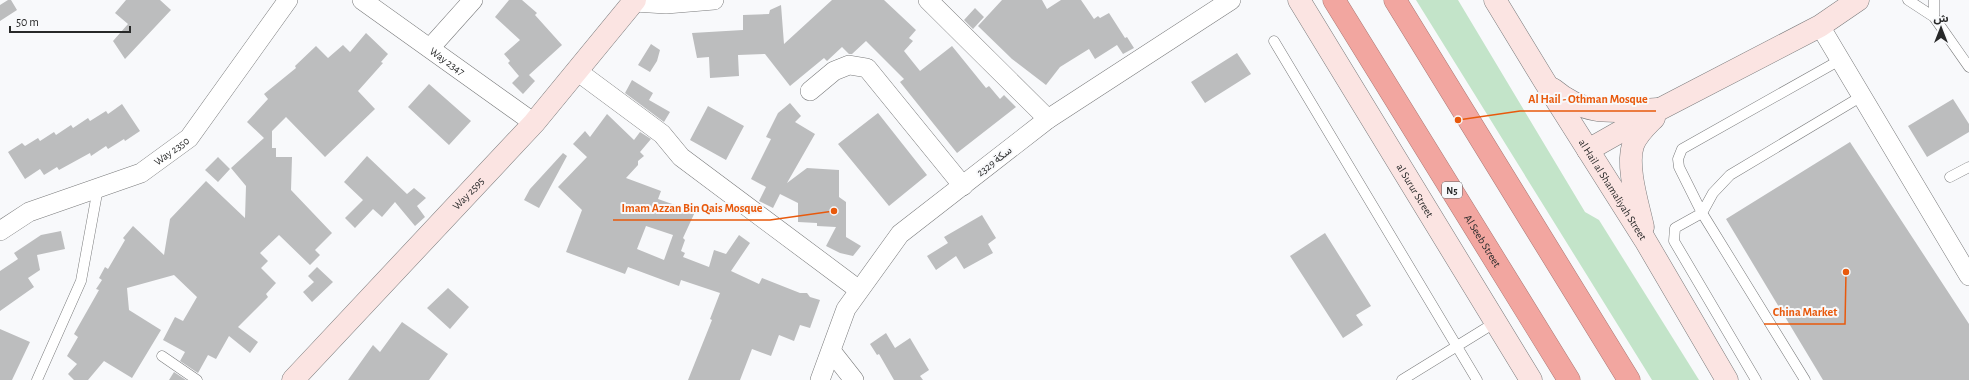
<svg xmlns="http://www.w3.org/2000/svg" width="1969" height="380" viewBox="0 0 1969 380" font-family="'Alegreya Sans','Noto Sans Arabic',sans-serif">
  <rect width="100%" height="100%" fill="#f8f9fb"/>
  <path fill="#c3e4c9" d="M1416 0H1458L1585 212 1599 220 1699 380H1652Z"/>
  <path fill="#bcbdbe" fill-rule="evenodd" d="M8 0H11L17 10 0 21V5Z
    M126 0H160L171 10 125 59 113 41 128 24 115 13Z
    M509 0H522L537 13 535 15 562 45 529 75 535 81 523 94 512 83 519 76 508 63 510 61 504 54 520 40 495 17Z
    M832 0H884L916 30 909 38 913 41 904 51 920 71 952 46 986 88 989 86 1000 99 1004 95 1016 107 957 153 900 82 904 79 866 41 852 54H849L842 47 827 61 824 58 790 86 765 54 738 55 739 76 710 78 709 57 697 58 692 33 743 30V15L769 14 770 10 781 5 784 44Z
    M1002 0H1042L1047 9 1061 0H1081L1094 19 1098 16 1100 18 1109 13 1125 38 1127 37 1134 48 1123 54 1117 45 1095 59 1089 49 1060 67 1046 85 1012 59 978 26Z
    M975 8 984 17 973 29 964 20Z
    M366 33 388 54 381 62 383 63 358 91 375 109 325 157 286 117 272 131V148H276V157H292L291 190 332 233 315 250 320 255 310 265 279 235 260 253 268 261 261 268 276 283 266 294 268 297 238 327 258 342 250 353 229 336 216 359 208 355 198 373 180 361 185 352 163 340 175 317 183 321 197 297 174 275 127 288 129 310 161 330 132 378 104 361 88 380H74L68 374 77 364 67 356 78 337 74 334 99 290 96 289 102 280 99 278 105 267 108 269 125 240 123 238 133 226 164 255 170 219 206 181 245 218 246 186 231 168 264 138 247 122 268 99 264 94 296 68 295 66 316 46 328 58 343 45 350 52Z
    M651 44 660 50 657 61 650 72 638 65Z
    M1237 53 1251 74 1205 103 1191 82Z
    M632 80 653 93 649 100 670 112 664 122 625 93Z
    M429 84 471 121 449 145 408 107Z
    M1953 99 1969 124V132L1927 157 1908 126Z
    M790 103 801 116 795 122 815 134 787 183 807 168 839 170V197L846 202V237L861 246 853 256 840 253 826 246 836 227 817 226V223L798 222V203L780 194 773 208 759 201 766 187 751 179 771 139 766 137 778 113Z
    M122 104 140 131 125 141 124 139 108 149 106 146 91 156 90 153 59 170 57 167 44 175 40 169 25 179 8 152 22 143 25 146 38 138 40 141 54 132 56 135 71 125 73 128 88 118 90 121 106 111 108 114Z
    M708 106 744 126 726 160 690 140Z
    M878 113 927 175 889 206 838 144Z
    M607 114 634 140 640 132 651 139 640 152 644 156 638 161V165L626 178 661 191 658 199 695 212 683 238 685 240 681 251 685 253 683 257 709 267 714 250 726 254 739 235 750 243 731 271 759 284 762 278 800 293H807L810 297 820 300 810 328 800 325 794 341 779 335 771 356 752 349 740 380H688L712 320 710 319 720 293 681 280 679 286 628 267 625 274 566 252 582 210 558 187 587 157 573 144 585 131 590 137ZM646 226 673 235 664 260 637 249Z
    M1850 142 1969 324V380H1823L1726 219Z
    M563 153 567 156 539 208 524 200 530 189Z
    M367 156 407 194 414 188 426 198 417 206 425 217 415 226 395 202 382 217 373 209 355 228 345 218 363 200 344 182Z
    M218 157 230 169 218 182 205 170Z
    M982 215 996 238 988 244 993 253 964 269 956 256 936 270 927 256 948 243 944 237Z
    M61 231 65 249 37 255 40 270 28 278 34 287 0 311V271L18 259 14 253 41 235Z
    M1325 233 1371 306 1356 315 1363 325 1343 338 1290 256Z
    M317 267 333 282 312 302 303 292 314 282 308 276Z
    M448 288 469 307 450 329 427 308Z
    M402 322 448 354 429 380H348L373 345 380 352Z
    M0 329 30 342 12 380H0Z
    M886 333 895 348 910 338 929 370 920 376 923 380H894L879 354 877 355 870 344Z
    M174 372 186 380H169Z"/>
  <g fill="none" stroke-linecap="round" stroke-linejoin="round">
    <defs>
      <path id="lane" d="M1908 0 1934 17 1969 67
        M1934 0V17
        M1274 41 1477 380
        M1950 177 1969 167
        M162 356 197 380
        M37 380 81 281 98 188
        M1402 380 1496 322
        M1756 380 1674 241 1675 228 1702 213 1713 193 1730 175 1862 96
        M1805 380 1702 213 1679 167 1678 159 1682 149 1840 60"/>
      <g id="street">
        <path id="s1" d="M362 0 534 123"/>
        <path d="M928 0 1048 119"/>
        <path d="M634 2 666 4 714 0"/>
        <path d="M1820 26 1969 276"/>
        <path d="M430 48 473 0"/>
        <path d="M577 71 662 134 681 157 859 290"/>
        <path d="M810 91 834 71 849 65 867 68 963 186"/>
        <path id="s2" d="M0 231 29 212 141 173 189 138 288 0"/>
        <path d="M832 352 854 380"/>
        <path d="M820 380 846 309 900 234 1048 119 1231 0"/>
      </g>
      <g id="secondary">
        <path id="s3" d="M1299 0 1531 380"/>
        <path id="s4" d="M1495 0 1545 82 1645 240 1727 380"/>
        <path d="M1553 89C1587 118 1616 111 1657 109"/>
        <path d="M1588 150 1662 108 1820 26 1858 0"/>
        <path d="M1643 227C1638 204 1626 167 1633 145 1637 134 1646 126 1654 118"/>
        <path id="s5" d="M293 380 534 123 635 0"/>
      </g>
      <g id="highway">
        <path id="s6" d="M1334 0 1569 380"/>
        <path d="M1395 0 1629 380"/>
      </g>
    </defs>
    <use href="#lane" stroke="#7a7b7c" stroke-width="11"/>
    <use href="#street" stroke="#7a7b7c" stroke-width="20"/>
    <use href="#secondary" stroke="#7a7b7c" stroke-width="23"/>
    <use href="#highway" stroke="#ab7a76" stroke-width="23"/>
    <use href="#lane" stroke="#fff" stroke-width="10"/>
    <use href="#street" stroke="#fff" stroke-width="19"/>
    <use href="#secondary" stroke="#fbe4e2" stroke-width="22"/>
    <use href="#highway" stroke="#f2a6a0" stroke-width="22"/>
  </g>
  <g text-anchor="middle" stroke-width="4" stroke-linejoin="round" paint-order="stroke">
    <rect fill="#f8f9fb" stroke="#666768" stroke-width="1" x="1442" y="182" width="20" height="16" rx="3"/>
    <g font-size="10" font-weight="bold" fill="#282929">
      <text x="1452" y="194">N5</text>
    </g>
    <g font-size="11" fill="#282929" stroke="#f8f9fb">
      <text dy="4" stroke="none"><textPath href="#s1" startOffset="105">Way 2347</textPath></text>
      <text dy="4" stroke="none"><textPath href="#s2" startOffset="191">Way 2350</textPath></text>
      <text transform="translate(994 161) rotate(-38)" y="4">سكة 2329</text>
      <text dy="4" stroke="none"><textPath href="#s4" startOffset="223">al Hail al Shamaliyah Street</textPath></text>
      <text dy="4" stroke="none"><textPath href="#s3" startOffset="223">al Surur Street</textPath></text>
      <text dy="4" stroke="none"><textPath href="#s5" startOffset="256">Way 2595</textPath></text>
      <text dy="4" stroke="none"><textPath href="#s6" startOffset="283">Al Seeb Street</textPath></text>
    </g>
  </g>
  <path fill="none" stroke="#e8590c" stroke-width="1.5" d="M1458 120L1520 111H1656M834 211L770 220H613M1846 272L1845 324H1764"/>
  <g fill="#e8590c" stroke="#f8f9fb" stroke-width="1.5">
    <circle cx="1458" cy="120" r="4"/>
    <circle cx="834" cy="211" r="4"/>
    <circle cx="1846" cy="272" r="4"/>
  </g>
  <g font-size="12" text-anchor="middle" font-weight="bold" fill="#e8590c" stroke="#f8f9fb" stroke-width="4" stroke-linejoin="round" paint-order="stroke">
    <text x="1588" y="103">Al Hail - Othman Mosque</text>
    <text x="692" y="212">Imam Azzan Bin Qais Mosque</text>
    <text x="1805" y="316">China Market</text>
  </g>
  <g transform="translate(1941 28)" stroke="#f8f9fb" stroke-width="3" paint-order="stroke">
  <path d="M0-3L7 15L0 10L-7 15Z" fill="#282929"/>
  <text y="-6" font-size="11" font-weight="bold" text-anchor="middle" fill="#282929">ش</text>
  </g>
  <path d="M10 26v6h120v-6" fill="none" stroke="#282929" stroke-width="2"/>
  <text x="16" y="26" font-size="12" fill="#282929" stroke="#f8f9fb" stroke-width="3" paint-order="stroke">50 m</text>
</svg>
